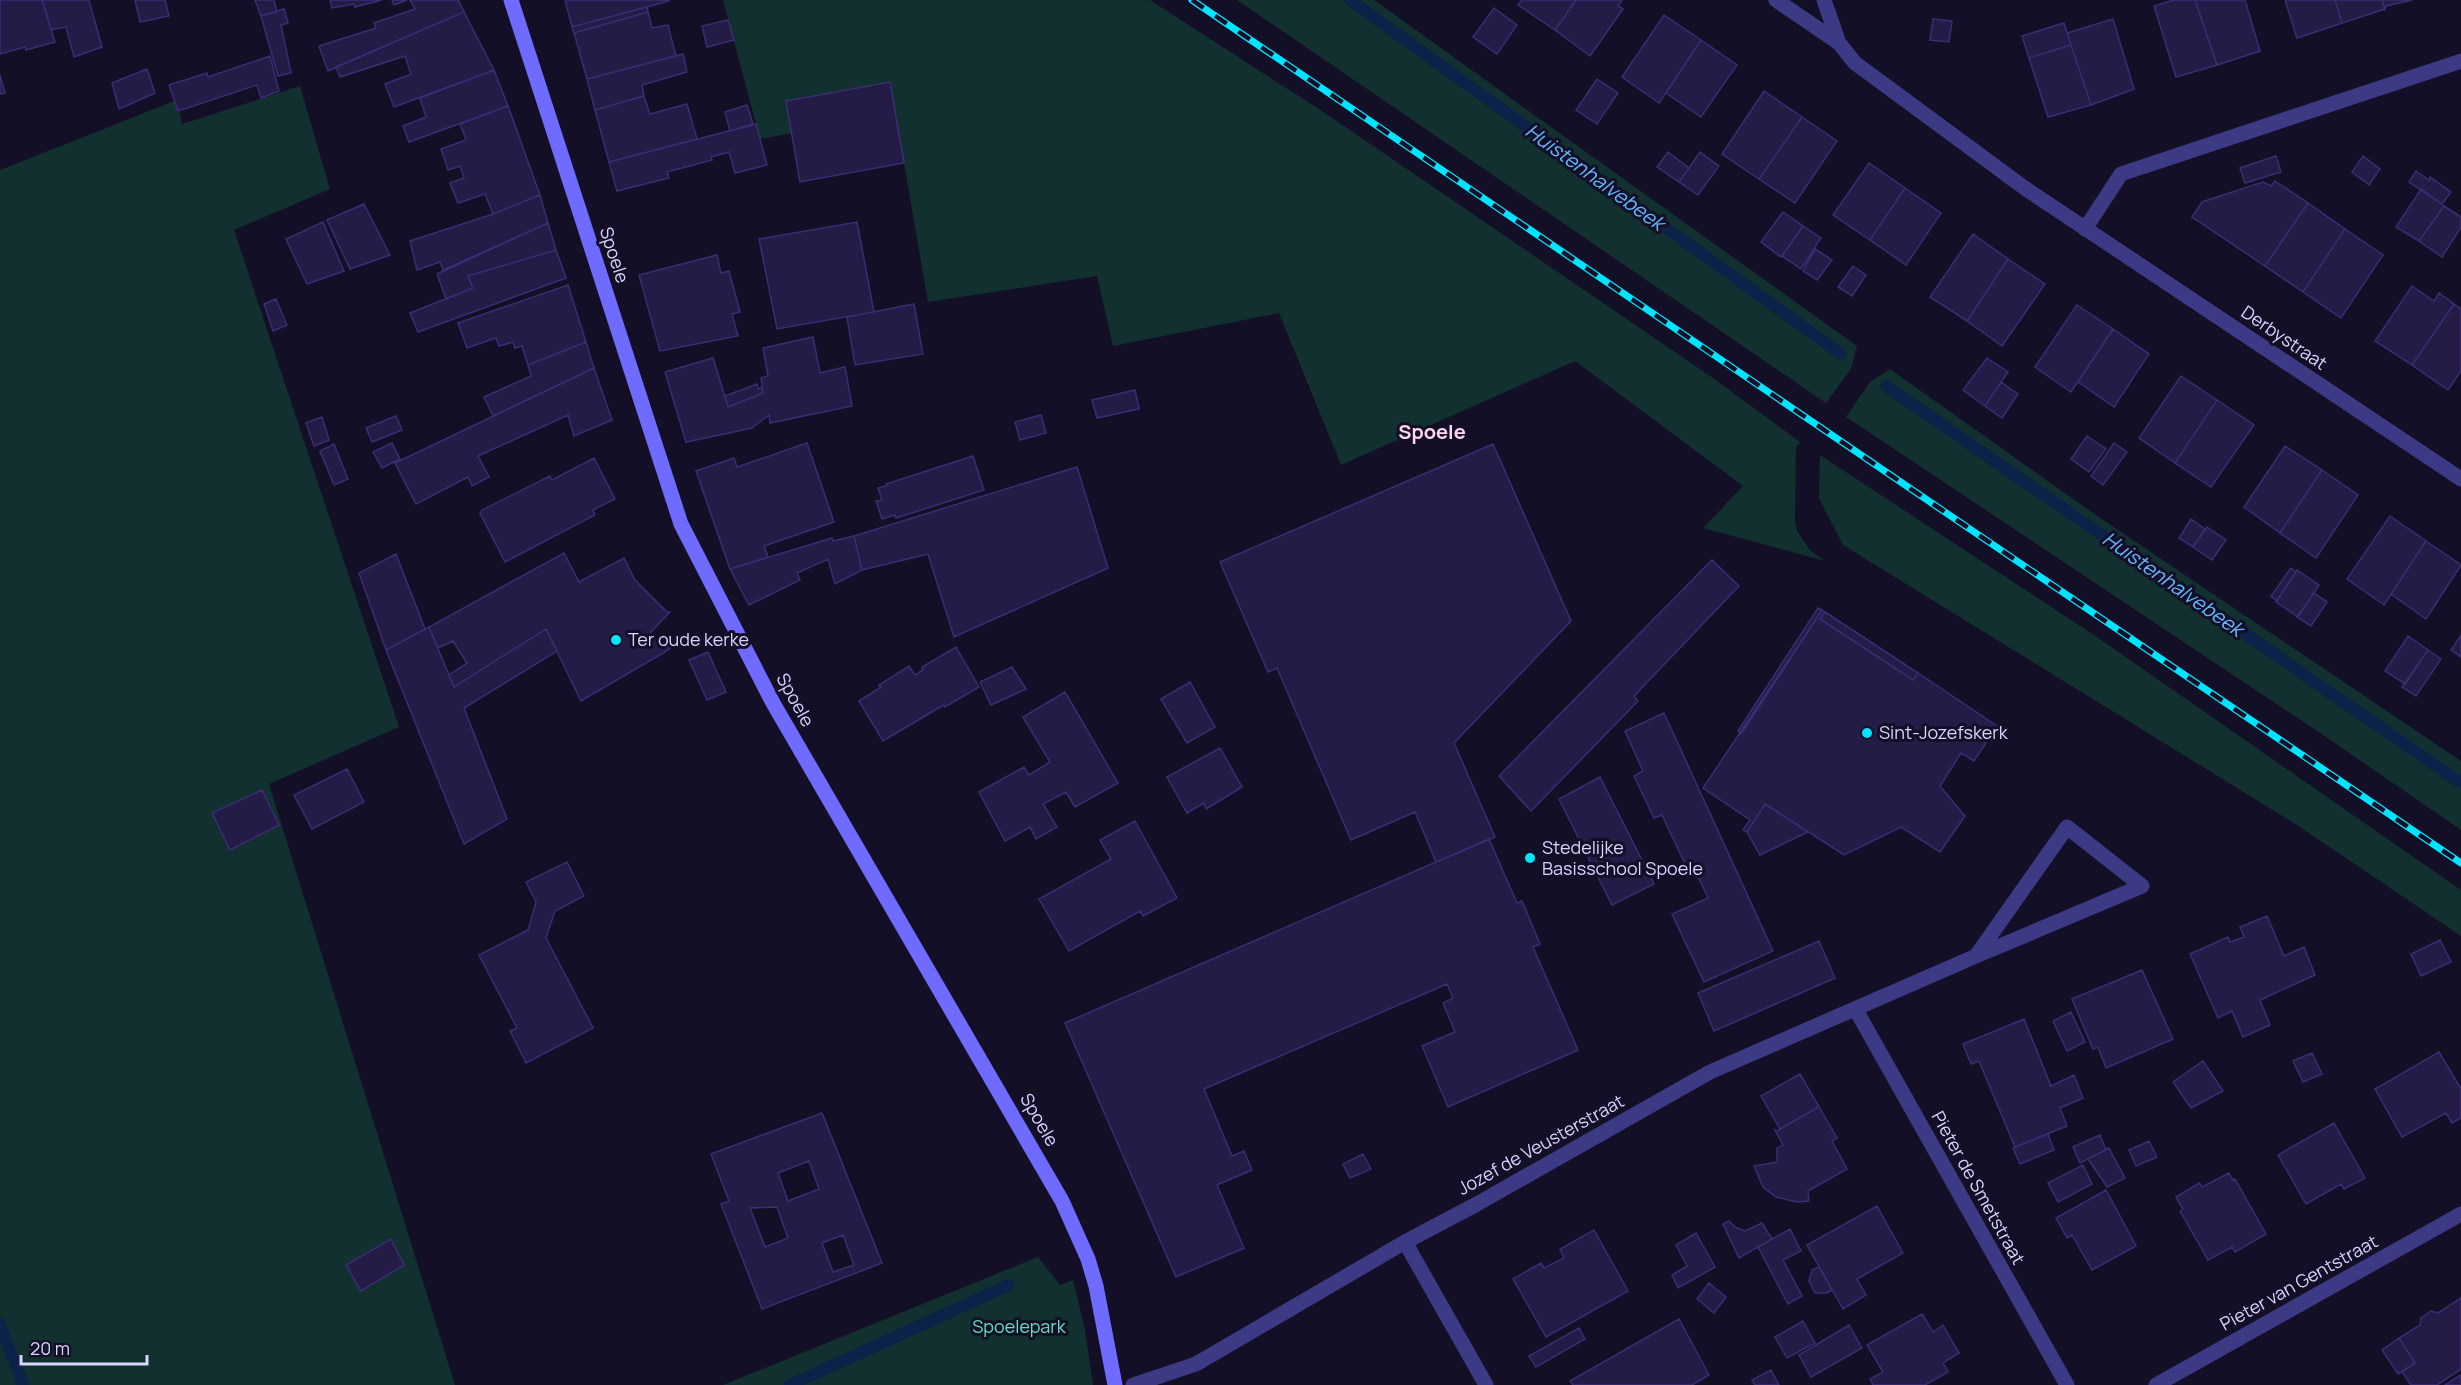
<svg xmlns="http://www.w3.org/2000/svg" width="2461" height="1385" viewBox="0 0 2461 1385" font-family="Manrope,sans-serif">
  <rect width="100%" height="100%" fill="#130f26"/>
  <path fill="#12302f" d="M723 0H1150L1325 113 1713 378 1800 442 1796 447 1795 520 1797 531 1810 550 1825 561 1703 528 1743 486 1575 361 1341 465 1279 313 1113 346 1097 276 928 302 890 82 787 101 792 133 760 139Z
    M1237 0H1374L1857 346 1851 369 1826 403Z
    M300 86 330 189 234 230 399 727 269 784 455 1385H0V170L177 100 182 124Z
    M1890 369 2093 513 2461 761V830L2329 739 1846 417 1870 382Z
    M1820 455 2094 635 2461 890V936L2297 825 1843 545 1819 498Z
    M1038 1257 1060 1285 1073 1280 1085 1330 1093 1385H723Z"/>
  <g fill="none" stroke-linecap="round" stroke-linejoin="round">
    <path stroke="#0c2248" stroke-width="12" d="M1350 0 1841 354
      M1886 386 2461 783
      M0 1324 23 1385
      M790 1385 1009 1285"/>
  </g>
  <path fill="#241b47" stroke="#3b2d73" stroke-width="1.5" fill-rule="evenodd" d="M0 0H42L55 42 26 50 25 47 0 54Z
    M42 0H89L102 47 74 57 66 27 51 30Z
    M135 0H165L169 16 140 22Z
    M255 0H274L277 12 261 16Z
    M330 0H382L355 7 354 4 332 8Z
    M392 0H407L394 5Z
    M410 0H458L464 12 328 71 319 46 376 28 374 23 415 9Z
    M565 0H669V1L572 27Z
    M1522 0H1576L1555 30 1518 5Z
    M1576 0H1622L1618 6 1623 9 1590 56 1555 30Z
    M2174 0H2195L2217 65 2176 77 2154 6Z
    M2195 0H2245L2260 51 2217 65Z
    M2285 0H2335L2342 23 2297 38Z
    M2335 0H2382L2385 9 2342 23Z
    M2382 0H2412L2386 6 2385 9Z
    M647 7 648 12 574 33 572 27Z
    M1494 8 1517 25 1497 54 1473 37Z
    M284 9 288 23 281 25 291 73 278 76 261 16Z
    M464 12 494 70 394 107 385 84 411 74 405 56 340 77 336 67Z
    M648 12 652 28 668 25 676 56 587 79 574 33Z
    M1664 15 1701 40 1659 103 1622 77Z
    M1933 19 1952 21 1949 42 1930 40Z
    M2113 19 2134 89 2091 105 2067 33Z
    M728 20 734 40 707 47 702 26Z
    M2064 23 2071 45 2029 58 2022 36Z
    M1701 40 1737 65 1701 117 1666 93Z
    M2071 45 2091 105 2048 117 2029 58Z
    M683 54 687 72 642 85 644 96 595 110 587 79Z
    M270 56 279 91 261 98 257 85 178 111 169 85 207 73 208 77Z
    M147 69 155 93 119 109 112 83Z
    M494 70 508 106 409 142 403 126 426 117 420 98Z
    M0 75 5 93 0 94Z
    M1597 79 1618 93 1597 124 1576 110Z
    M890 82 904 163 800 182 786 101Z
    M1764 91 1802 117 1759 179 1722 154Z
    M644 96 650 114 687 104 697 139 609 162 595 110Z
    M747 105 753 124 730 131 725 112Z
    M508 106 540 195 493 214 485 194 458 203 450 183 464 178 460 166 448 170 441 149 466 140 460 124Z
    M1802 117 1837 141 1795 203 1759 179Z
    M756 124 767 165 735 173 729 152 711 157 712 160 667 172 669 178 617 191 609 162Z
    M1668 152 1689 168 1679 182 1657 167Z
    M1700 152 1719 166 1698 195 1679 182Z
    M2276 156 2281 172 2245 183 2240 168Z
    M2363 156 2380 169 2369 185 2352 172Z
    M1869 163 1905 188 1870 240 1833 215Z
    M2416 171 2429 180 2430 177 2451 192 2442 204 2409 182Z
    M2275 181 2308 203 2265 266 2192 217 2202 202 2263 182 2271 186Z
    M1905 188 1941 213 1906 265 1870 240Z
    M2421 189 2444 206 2419 241 2396 227Z
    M540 195 548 223 443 270 440 262 417 270 410 241 493 214Z
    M2308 203 2345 229 2303 292 2265 266Z
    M364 204 390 255 350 269 327 220Z
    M2444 206 2461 217V227L2442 257 2419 241Z
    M1783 212 1803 226 1781 257 1761 242Z
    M323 222 344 271 307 284 286 239Z
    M857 222 874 312 777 329 759 239Z
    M548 223 556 250 468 276 473 288 446 299 437 274Z
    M1803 226 1821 238 1801 269 1782 256Z
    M2345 229 2383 255 2341 318 2303 292Z
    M1973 234 2008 259 1967 321 1930 297Z
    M1815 249 1832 260 1817 280 1803 271Z
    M556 250 566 278 418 332 410 313 473 288 468 276Z
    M717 255 721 273 729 271 740 312 732 314 738 336 660 351 639 275Z
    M2008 259 2045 284 2002 346 1967 321Z
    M1853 266 1866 275 1852 296 1838 287Z
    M568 285 586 342 528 365 522 346 515 348 513 342 499 346 496 338 467 348 458 323Z
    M2412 286 2434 301 2439 293 2454 304 2412 365 2375 341Z
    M276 299 287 325 273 331 264 304Z
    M914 304 923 354 855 365 847 317Z
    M2454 304 2461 309V371L2448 390 2412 365Z
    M2077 305 2113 329 2071 392 2035 367Z
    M2113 329 2149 354 2114 407 2078 382Z
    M813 337 820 373 845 367 852 406 770 423 769 415 752 428 686 442 665 372 713 358 728 407 763 393 761 378 768 376 763 348Z
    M586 342 594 368 493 416 484 397 531 376 528 365Z
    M1987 358 2008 372 1985 406 1963 390Z
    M594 368 612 420 574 436 568 415 478 456 489 477 472 486 468 477 416 504 395 463Z
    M2181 376 2217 400 2175 463 2139 438Z
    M2001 382 2018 394 2002 418 1985 406Z
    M757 384 758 389 762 388 763 393 728 407 725 396Z
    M1135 390 1139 409 1097 418 1092 400Z
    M2217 400 2254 425 2211 487 2175 463Z
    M1041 415 1046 433 1020 440 1015 422Z
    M396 416 402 430 372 442 366 428Z
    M322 417 329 440 314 446 306 423Z
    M2087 436 2106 449 2089 472 2071 459Z
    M392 443 400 459 382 468 373 452Z
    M807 443 834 522 764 546 768 557 730 569 696 471 734 458 737 467Z
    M2114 443 2127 452 2103 485 2091 476Z
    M334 444 348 479 334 485 320 451Z
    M1493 444 1571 621 1454 743 1495 837 1436 862 1415 812 1351 840 1277 668 1268 672 1220 562Z
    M2285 446 2322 470 2280 533 2244 507Z
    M973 456 984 490 896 518 895 515 882 519 876 501 882 500 878 488 886 486V484Z
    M594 458 615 499 593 510 595 515 505 562 480 513 482 510 550 476 552 480Z
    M1077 467 1108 568 954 637 928 554 862 570 854 536Z
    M2322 470 2358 495 2316 558 2280 533Z
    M2390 516 2426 541 2384 605 2347 579Z
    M2191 519 2205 529 2193 547 2179 538Z
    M2207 527 2226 540 2212 560 2193 547Z
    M854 536 862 570 835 584 828 559 797 573 800 580 749 605 730 569 832 538 833 541Z
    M2426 541 2461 565 2426 619 2391 594Z
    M564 553 579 582 624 558 635 580 667 612H670L650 633 665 648 669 647 670 649 581 701 546 629 454 687 449 675 467 663 453 641 438 648 429 627Z
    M396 554 425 629 386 650 359 573Z
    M1712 560 1739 586 1634 696 1638 701 1531 811 1499 776Z
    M2291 568 2296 572 2277 601 2271 596Z
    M2297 570 2319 585 2298 617 2276 602Z
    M2314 593 2327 602 2311 626 2297 617Z
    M1818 608 1822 610 1741 734 1738 731Z
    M1822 610 1825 612 1820 619 1913 680 1918 673 1997 726 1974 761 1961 753 1940 786 1965 816 1940 852 1901 827 1844 855 1765 804 1747 832 1743 830 1750 820 1703 788Z
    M1825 612 1918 673 1913 680 1820 619Z
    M429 627 454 687 546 629 557 651 464 708 507 819 464 844 386 650Z
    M2461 635V657L2451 650Z
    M2408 636 2428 650 2405 684 2385 671Z
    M956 647 979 687 945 707 944 705 935 710 883 741 859 701 881 687 879 685 909 666 915 675 923 670 922 667Z
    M2428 650 2441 659 2416 696 2402 687Z
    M708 652 726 692 707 700 689 660Z
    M1012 667 1026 689 991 705 980 682Z
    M1190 682 1215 727 1187 743 1161 699Z
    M1065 692 1118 783 1075 807 1066 792 1043 804 1057 827 1036 839 1030 827 1005 841 979 792 1024 767 1029 775 1050 762 1023 717Z
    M1664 713 1773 951 1704 982 1672 914 1708 898 1692 863 1686 866 1662 815 1654 818 1634 776 1643 771 1625 731Z
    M1220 748 1242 787 1206 809 1204 803 1187 813 1167 777Z
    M347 769 364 802 312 829 294 795Z
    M1600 777 1654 884 1612 905 1559 799Z
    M262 790 279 825 230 850 212 813Z
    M1765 804 1808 832 1760 855 1747 832Z
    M1135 821 1177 898 1143 916 1140 911 1069 951 1039 899 1111 859 1100 840Z
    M1489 839 1517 903 1522 901 1540 944 1533 947 1578 1050 1448 1107 1422 1046 1455 1032 1443 1003 1453 998 1447 984 1204 1089 1232 1156 1244 1151 1252 1170 1217 1185 1244 1248 1176 1277 1065 1023Z
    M567 862 584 896 555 911 546 938 593 1028 526 1063 510 1031 517 1028 479 955 528 930 536 902 526 882Z
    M2267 916 2284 956 2304 947 2315 975 2260 1000 2270 1025 2243 1037 2232 1011 2218 1018 2190 954 2228 937 2230 942 2244 937 2240 927Z
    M2440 940 2451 962 2421 976 2411 954Z
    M1819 941 1835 978 1714 1031 1698 993Z
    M2142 970 2173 1039 2106 1068 2098 1047 2093 1049 2072 999Z
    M2071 1012 2085 1042 2067 1051 2053 1021Z
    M2024 1019 2051 1086 2074 1075 2083 1098 2060 1108 2067 1126 2015 1147 1979 1061 1971 1064 1963 1044Z
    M2439 1052 2461 1089V1118L2452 1123 2446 1113 2402 1137 2375 1089Z
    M2312 1053 2322 1074 2303 1082 2293 1061Z
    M2203 1061 2223 1091 2191 1108 2173 1082Z
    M1800 1074 1818 1105 1817 1108 1780 1129 1761 1096Z
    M1818 1105 1837 1138 1832 1141 1847 1169 1808 1191 1809 1201 1797 1202 1776 1197 1763 1187 1754 1166 1777 1162V1148L1783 1145 1775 1130 1777 1131 1817 1108Z
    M822 1113 882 1263 762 1309 721 1204 729 1201 711 1154ZM809 1161 819 1189 788 1201 778 1173ZM777 1207 788 1238 765 1247 750 1208ZM843 1235 854 1265 833 1272 822 1243Z
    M2334 1123 2365 1178 2344 1189 2341 1184 2306 1204 2278 1155Z
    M2048 1134 2054 1150 2020 1164 2013 1148Z
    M2100 1135 2106 1150 2080 1163 2073 1147Z
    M2149 1141 2157 1157 2136 1166 2129 1150Z
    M2109 1148 2125 1178 2107 1187 2088 1159Z
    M1363 1154 1371 1169 1350 1178 1343 1164Z
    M2083 1165 2092 1184 2058 1202 2048 1183Z
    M2229 1173 2233 1180 2235 1179 2266 1234 2235 1252 2232 1247 2208 1260 2180 1211 2183 1209 2176 1197 2199 1183 2202 1187Z
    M2106 1190 2136 1246 2092 1270 2072 1235 2067 1238 2056 1218Z
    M1877 1206 1903 1253 1857 1279 1866 1295 1843 1309 1807 1245Z
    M1729 1221 1735 1227 1745 1231 1762 1223 1772 1239 1739 1258 1723 1224Z
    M1790 1229 1801 1251 1783 1260 1802 1296 1788 1304 1758 1247Z
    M1594 1230 1628 1291 1546 1337 1513 1279 1541 1263 1544 1268 1564 1258 1560 1249Z
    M1696 1233 1715 1267 1678 1288 1672 1275 1687 1266 1676 1245Z
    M391 1239 404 1265 361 1291 346 1265Z
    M1819 1267 1832 1290 1827 1293H1815L1809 1281 1812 1270Z
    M1709 1283 1726 1297 1714 1313 1697 1299Z
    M2461 1298V1369L2437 1385H2411L2402 1372 2415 1363 2399 1338 2420 1325 2421 1318 2431 1311 2438 1313Z
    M1922 1314 1933 1332 1943 1325 1959 1353 1943 1363 1948 1372 1925 1385H1873L1870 1379 1883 1372 1867 1345Z
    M1679 1319 1709 1375 1692 1385H1573L1570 1381Z
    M1803 1321 1815 1343 1787 1358 1775 1337Z
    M1849 1325 1862 1348 1811 1377 1799 1355Z
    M1579 1328 1585 1339 1536 1367 1529 1356Z
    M2399 1338 2415 1363 2398 1374 2382 1350Z
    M1771 1370 1779 1385H1755L1752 1380Z
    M2461 1375V1385H2445Z"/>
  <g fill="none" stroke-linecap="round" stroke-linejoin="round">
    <path stroke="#3d3a85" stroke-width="15" d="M1776 0 1839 43
      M1824 0 1839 43 1855 63 2026 189 2461 479
      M2085 229 2121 174 2461 61
      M1856 1010 2067 1385
      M1405 1242 1486 1385
      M1133 1385 1196 1364 1405 1242 1477 1204 1710 1072 1976 956 2142 886 2067 827 1976 956
      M2156 1385 2461 1214"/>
    <path stroke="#6f6bff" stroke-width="15" d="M511 0 681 524 773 703 1062 1201 1088 1259 1096 1286 1115 1385"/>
    <defs>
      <path id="rail" d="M1192 0 2461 863"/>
    </defs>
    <use href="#rail" stroke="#00e5ff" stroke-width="7"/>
    <use href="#rail" stroke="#130f26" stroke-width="4.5" stroke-dasharray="14" stroke-linecap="butt"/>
  </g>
  <g fill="#00e5ff" stroke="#130f26" stroke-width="2">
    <circle cx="616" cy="640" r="6"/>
    <circle cx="1867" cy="733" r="6"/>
    <circle cx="1530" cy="858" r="6"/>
  </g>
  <g text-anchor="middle" stroke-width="6" stroke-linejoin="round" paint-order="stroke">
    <g font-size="18" fill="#d9d4ff" stroke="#130f26">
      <text transform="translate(614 255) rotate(72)" y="6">Spoele</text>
      <text transform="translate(2284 338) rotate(34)" y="6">Derbystraat</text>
      <text transform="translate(795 700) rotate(61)" y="6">Spoele</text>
      <text transform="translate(1039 1120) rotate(60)" y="6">Spoele</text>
      <text transform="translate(1541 1145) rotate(-29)" y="6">Jozef de Veusterstraat</text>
      <text transform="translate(1978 1188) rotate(61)" y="6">Pieter de Smetstraat</text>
      <text transform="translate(2299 1283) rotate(-29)" y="6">Pieter van Gentstraat</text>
    </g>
    <g font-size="18" fill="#d9d4ff" stroke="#130f26" text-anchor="start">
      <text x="628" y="646">Ter oude kerke</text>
      <text x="1879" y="739">Sint-Jozefskerk</text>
      <text x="1542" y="854">Stedelijke<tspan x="1542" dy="21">Basisschool Spoele</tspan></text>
    </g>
    <g font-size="18" fill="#5fe0c0" stroke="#130f26">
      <text x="1019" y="1333">Spoelepark</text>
    </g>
    <g font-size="20" font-style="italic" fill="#62b6ff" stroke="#130f26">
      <text transform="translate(1595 177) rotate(36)" y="7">Huistenhalvebeek</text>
      <text transform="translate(2173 584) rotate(35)" y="7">Huistenhalvebeek</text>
    </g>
    <g font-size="20" font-weight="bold" fill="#ffd6f0" stroke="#130f26">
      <text x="1432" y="439">Spoele</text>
    </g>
  </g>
  <path d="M21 1355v9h126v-9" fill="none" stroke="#d9d4ff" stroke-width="3"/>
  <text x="30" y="1355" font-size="18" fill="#d9d4ff" stroke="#130f26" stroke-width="4.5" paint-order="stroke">20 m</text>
</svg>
